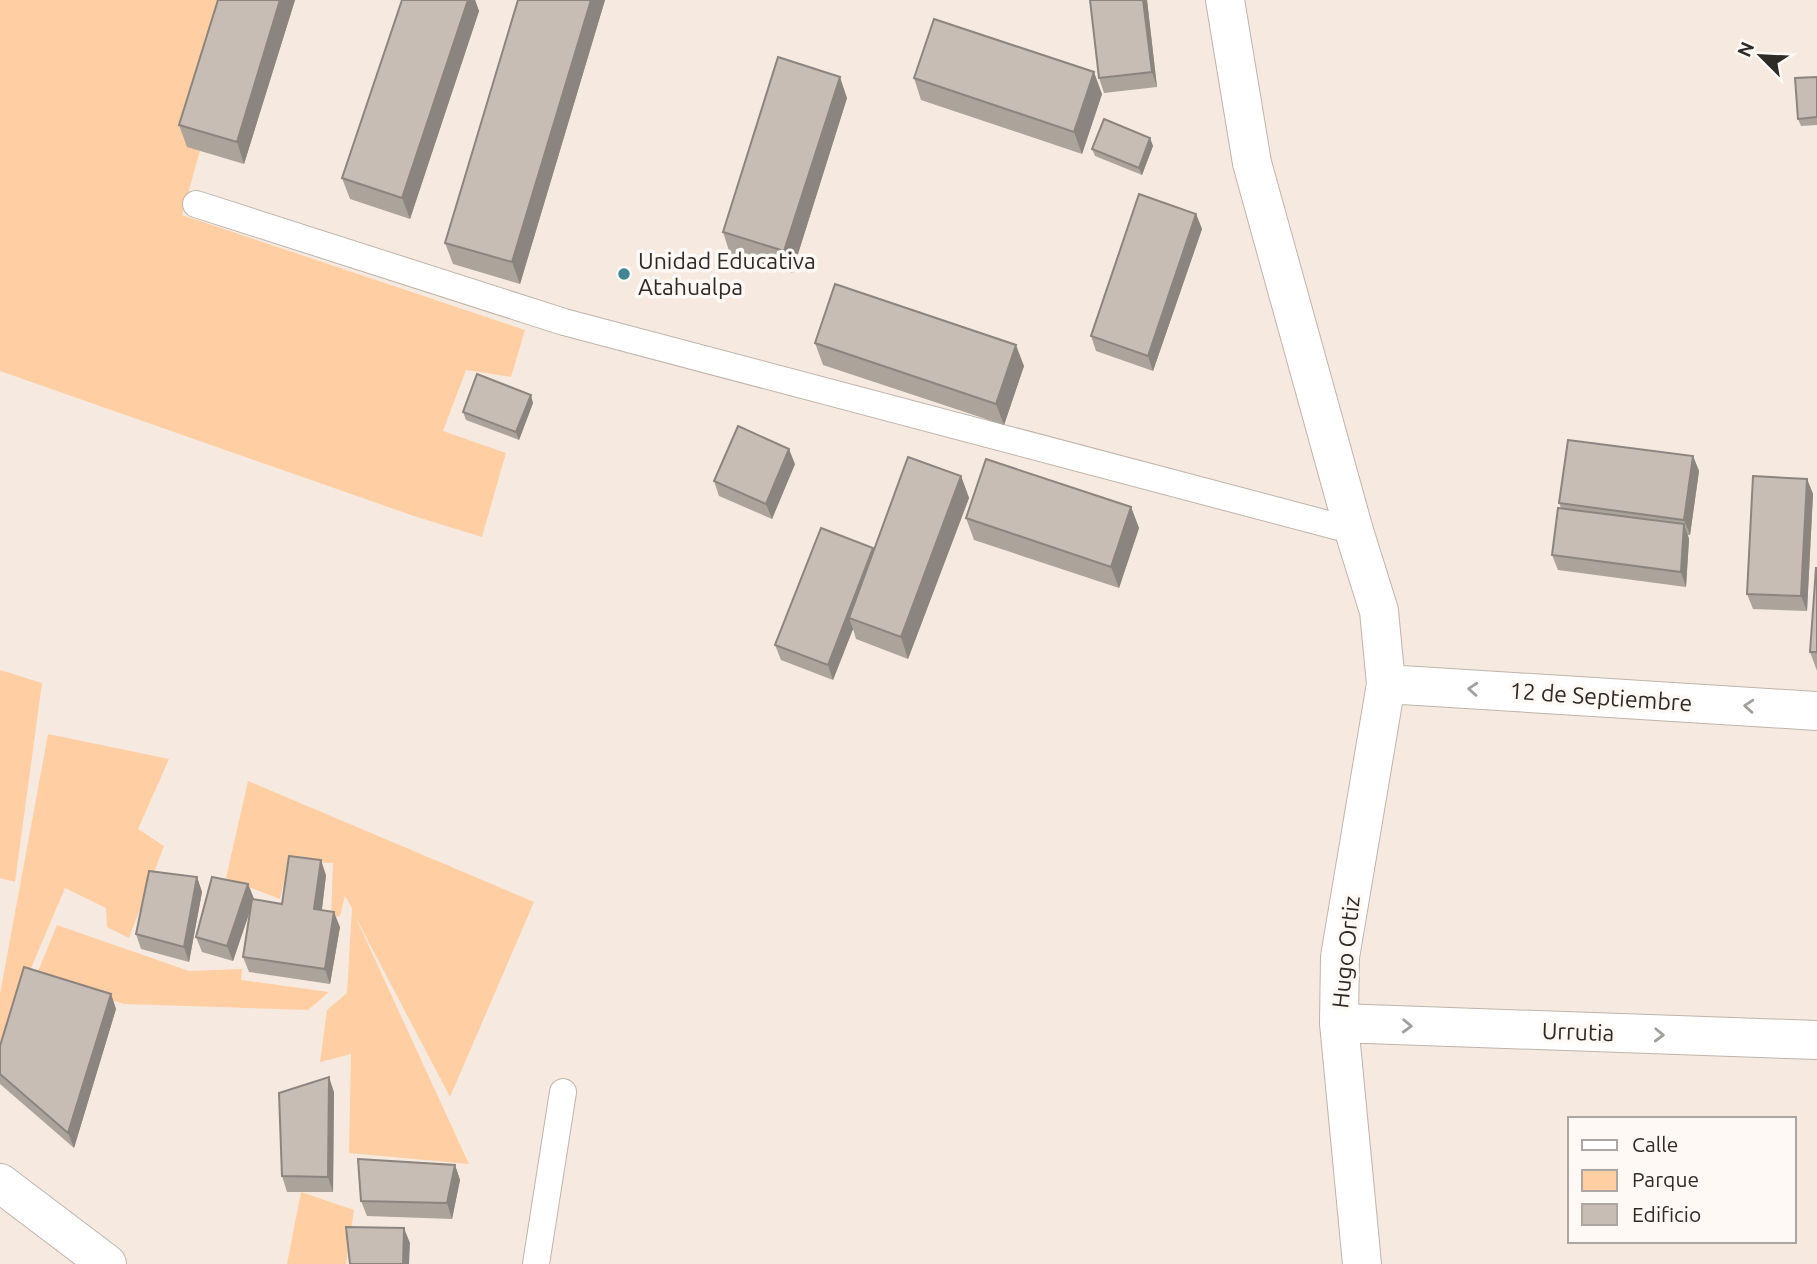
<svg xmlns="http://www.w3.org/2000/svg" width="1817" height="1264" viewBox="0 0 1817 1264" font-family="Ubuntu,sans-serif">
  <rect width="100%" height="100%" fill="#f6eae0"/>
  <path fill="#ffcea2" d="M0 0H242L182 215 525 330 511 377 466 370 443 431 506 453 482 537 414 516 0 371Z
    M0 670 42 683 15 882 0 878Z
    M48 734 169 759 138 829 164 846 129 938 107 927 106 908 65 888 29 973 0 1051V994Z
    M248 781 534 902 450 1097 355 916 469 1164 349 1153 351 1054 320 1062 327 1010 347 993 352 908 345 896 340 916 331 918 333 863 289 861 280 899 226 878Z
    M57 925 189 971 242 969 241 980 329 992 308 1010 124 1004 36 976Z
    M301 1192 354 1210 346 1264H287Z"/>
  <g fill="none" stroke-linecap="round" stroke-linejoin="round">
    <defs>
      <path id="service" d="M196 204 564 322 1354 531
        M536 1264 563 1092"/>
      <path id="minor" d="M1225 0 1252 163 1354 531 1379 611 1386 684 1340 957 1339 1023 1362 1264
        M1386 684 1817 711
        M1339 1023 1817 1040"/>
      <path id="tertiary" d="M0 1183 107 1264"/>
    </defs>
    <use href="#service" stroke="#bfb4aa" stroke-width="28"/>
    <use href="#minor" stroke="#bfb4aa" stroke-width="40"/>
    <use href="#tertiary" stroke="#bfb4aa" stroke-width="40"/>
    <use href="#service" stroke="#fff" stroke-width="26"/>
    <use href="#minor" stroke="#fff" stroke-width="38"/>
    <use href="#tertiary" stroke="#fff" stroke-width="38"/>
  </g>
  <path fill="#aca39b" d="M218 0H295L244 164 187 147 179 125Z
    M402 0H475L479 11 410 219 350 199 342 178Z
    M518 0H605L520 284 453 264 445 243Z
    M1090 0H1147L1157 87 1104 93 1099 78Z
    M1817 77V125L1801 126 1798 119Z
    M914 78 1102 94 1082 154 921 100Z
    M847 98 792 273 730 254 723 232Z
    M1150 138 1153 146 1142 175 1095 156 1092 149Z
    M1196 214 1202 229 1153 371 1096 351 1091 336Z
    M815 343 1024 366 1004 425 823 365Z
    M533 403 519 440 466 420 463 412Z
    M1693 456 1699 471 1690 535H1688L1689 539 1686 587 1558 570 1552 555 1561 508 1559 503Z
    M795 464 772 519 719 496 714 481Z
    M961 476 969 498 908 659 856 639 853 629 833 680 781 660 775 645 874 550Z
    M1807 479 1813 494 1807 611 1753 609 1747 594Z
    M1131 507 1139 528 1119 588 974 540 966 518Z
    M1817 568V671L1810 652Z
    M326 875 322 910 340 927 330 984 249 972 243 957 251 908 233 961 202 952 196 937 248 884 254 899 282 904Z
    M197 877 202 892 189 962 141 949 136 934Z
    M111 994 116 1009 74 1148 0 1084V1046Z
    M334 1092 333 1192H287L282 1176Z
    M455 1165 460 1180 452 1219 367 1216 361 1201Z"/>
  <path fill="#8c847e" d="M280 0H295L244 164 237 142Z
    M468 0H475L479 11 410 219 402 198Z
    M591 0H605L520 284 512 262Z
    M1143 0H1147L1157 87 1152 72Z
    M1094 72 1102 94 1082 154 1074 132Z
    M840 77 847 98 792 273 784 251Z
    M1150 138 1153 146 1142 175 1139 168Z
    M1196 214 1202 229 1153 371 1148 356Z
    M1016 345 1024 366 1004 425 996 404Z
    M531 395 533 403 519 440 516 432Z
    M789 449 795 464 772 519 766 504Z
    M1693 456 1699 471 1690 535 1684 520Z
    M961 476 969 498 908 659 901 637Z
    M1807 479 1813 494 1807 611 1801 596Z
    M1131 507 1139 528 1119 588 1111 567Z
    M1684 524 1689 539 1686 587 1681 572Z
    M873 548 879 563 849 618 853 629 833 680 828 665Z
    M321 860 326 875 320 924 314 909Z
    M197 877 202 892 189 962 184 947Z
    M248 884 254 899 233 961 227 946Z
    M334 912 340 927 330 984 325 969Z
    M111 994 116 1009 74 1148 68 1133Z
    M329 1077 334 1092 333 1192 328 1177Z
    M455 1165 460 1180 452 1219 447 1203Z
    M404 1228 410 1243 409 1264H403Z"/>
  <path fill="#c8bdb4" stroke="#8c847e" stroke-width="2" d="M218 0H280L237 142 179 125Z
    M402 0H468L402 198 342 178Z
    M518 0H591L512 262 445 243Z
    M1090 0H1143L1152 72 1099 78Z
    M934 19 1094 72 1074 132 914 78Z
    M778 57 840 77 784 251 723 232Z
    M1817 77V117L1798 119 1795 78Z
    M1104 119 1150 138 1139 168 1092 149Z
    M1139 194 1196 214 1148 356 1091 336Z
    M835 284 1016 345 996 404 815 343Z
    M477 374 531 395 516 432 463 412Z
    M738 426 789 449 766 504 714 481Z
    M1568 440 1693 456 1684 520 1559 503Z
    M908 457 961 476 901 637 849 618Z
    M986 459 1131 507 1111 567 966 518Z
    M1753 476 1807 479 1801 596 1747 594Z
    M1558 508 1684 524 1681 572 1552 555Z
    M821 528 873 548 828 665 775 645Z
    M1816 568H1817V652H1810Z
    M289 856 321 860 314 909 334 912 325 969 243 957 252 899 282 904Z
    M149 871 197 877 184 947 136 934Z
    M212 877 248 884 227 946 196 937Z
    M24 967 111 994 68 1133 0 1074V1046Z
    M329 1077 328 1177 282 1176 279 1093Z
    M358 1159 455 1165 447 1203 361 1201Z
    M346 1227 404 1228 403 1264H350Z"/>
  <defs><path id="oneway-chevron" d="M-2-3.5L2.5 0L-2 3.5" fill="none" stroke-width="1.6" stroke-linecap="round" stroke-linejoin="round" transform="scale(1.75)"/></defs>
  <g stroke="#a19f9d">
    <use href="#oneway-chevron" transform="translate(1473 689) rotate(-176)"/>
    <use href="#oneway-chevron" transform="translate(1749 706) rotate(-176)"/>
    <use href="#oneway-chevron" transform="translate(1407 1026) rotate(2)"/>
    <use href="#oneway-chevron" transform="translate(1659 1035) rotate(2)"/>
  </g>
  <circle fill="#428594" stroke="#fef9f5" stroke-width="2.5" cx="624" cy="274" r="7"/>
  <g text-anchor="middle" stroke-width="7" stroke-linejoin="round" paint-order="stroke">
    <g font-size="23" fill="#2e2a26" stroke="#fef9f5" text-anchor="start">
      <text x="638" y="269">Unidad Educativa<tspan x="638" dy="26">Atahualpa</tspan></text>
    </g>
    <g font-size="23" fill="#2e2a26" stroke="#fef9f5">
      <text transform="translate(1601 697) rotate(4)" y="8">12 de Septiembre</text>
      <text transform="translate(1346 952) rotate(-84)" y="8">Hugo Ortiz</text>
      <text transform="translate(1578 1032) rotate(2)" y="8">Urrutia</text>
    </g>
  </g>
  <rect x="1568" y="1117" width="228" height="126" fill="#fef9f5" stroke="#aba6a2" stroke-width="2"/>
  <rect x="1582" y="1140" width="35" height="10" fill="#ffffff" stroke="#aba6a2" stroke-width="2"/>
  <text x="1632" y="1152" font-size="21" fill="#2e2a26">Calle</text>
  <rect x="1582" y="1170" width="35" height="21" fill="#ffcea2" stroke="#aba6a2" stroke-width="2"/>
  <text x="1632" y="1187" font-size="21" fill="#2e2a26">Parque</text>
  <rect x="1582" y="1204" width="35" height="21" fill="#c8bdb4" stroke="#aba6a2" stroke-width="2"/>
  <text x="1632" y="1222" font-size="21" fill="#2e2a26">Edificio</text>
  <g transform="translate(1761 56) rotate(294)" stroke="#fef9f5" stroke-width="5" paint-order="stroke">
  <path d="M0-5L12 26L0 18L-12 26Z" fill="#2e2a26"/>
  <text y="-10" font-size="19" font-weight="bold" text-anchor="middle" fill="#2e2a26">N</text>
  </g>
</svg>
